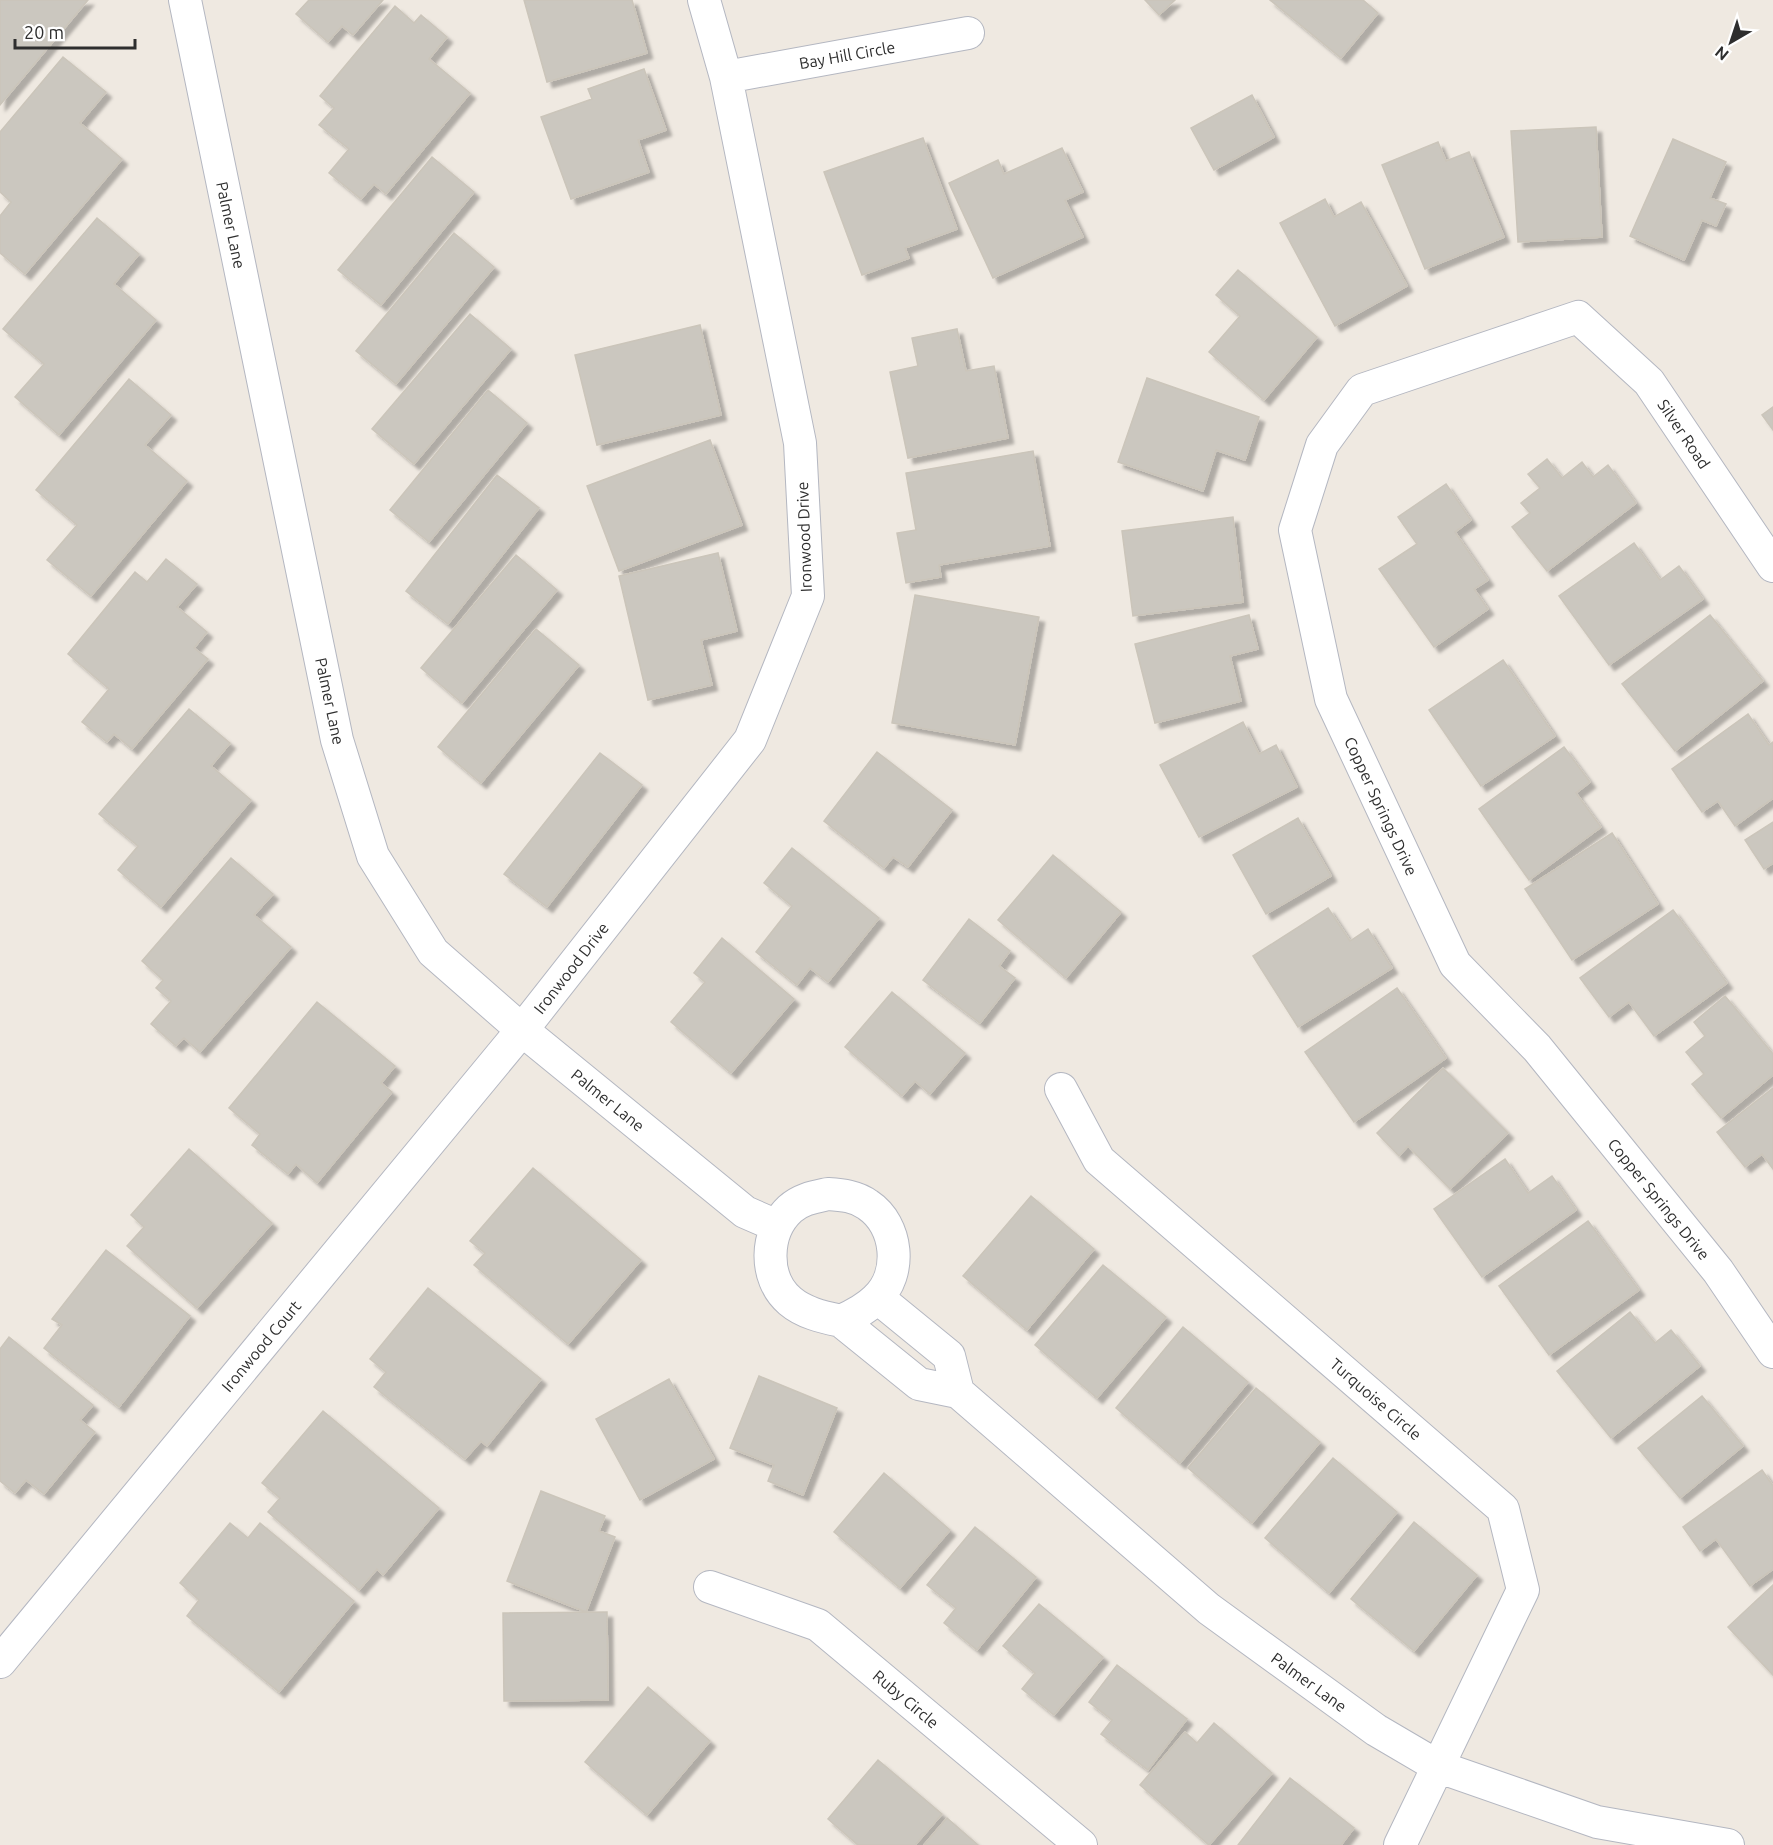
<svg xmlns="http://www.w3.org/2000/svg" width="1773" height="1845" viewBox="0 0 1773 1845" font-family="Ubuntu,sans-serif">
  <defs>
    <filter id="shadow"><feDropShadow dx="5.5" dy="5.5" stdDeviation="1.5" flood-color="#0004"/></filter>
  </defs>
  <rect width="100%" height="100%" fill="#efe9e1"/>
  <path fill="#cbc7bf" stroke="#cbc5ba" stroke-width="1.5" filter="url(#shadow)" d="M0 0H88L0 105Z
    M309 0H383L353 35 342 26 328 42 296 14Z
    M524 0H632L647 53 547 82Z
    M1145 0H1175L1159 15Z
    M1270 0H1363L1378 13 1341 58Z
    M395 6 414 23 421 15 447 37 429 59 470 93 386 194 374 184 361 199 329 173 349 149 319 125 334 108 320 96Z
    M63 57 106 92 80 123 122 159 25 274 0 253V216L11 202 0 192V132Z
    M644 69 666 130 638 140 649 172 571 199 541 117 592 99 588 89Z
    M1252 95 1274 137 1214 170 1191 128Z
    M1596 127 1602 237 1518 242 1511 131Z
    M923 138 957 229 905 248 909 258 862 275 824 172Z
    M1673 139 1726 162 1710 198 1726 204 1716 226 1702 220 1684 260 1630 236Z
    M1438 142 1446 161 1469 152 1504 237 1425 269 1382 165Z
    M1062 148 1083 192 1065 200 1083 237 993 278 949 183 998 160 1004 174Z
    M432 157 474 192 381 305 338 270Z
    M1325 199 1334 217 1361 202 1407 286 1335 326 1280 223Z
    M97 218 139 254 114 284 156 320 59 435 15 397 44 364 3 329Z
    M454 233 494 267 396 384 356 351Z
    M1238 270 1317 337 1264 400 1209 352 1240 316 1216 295Z
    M470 314 511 349 414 464 372 429Z
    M700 325 721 415 597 445 575 355Z
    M957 329 966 371 994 366 1008 438 908 458 890 372 918 366 912 338Z
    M1147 378 1259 417 1245 460 1216 450 1203 491 1118 462Z
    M129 379 171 415 145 445 187 481 91 596 47 560 77 525 36 490Z
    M488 390 527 423 429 542 390 510Z
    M1773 407V430L1762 415Z
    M710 440 742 525 619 571 587 486Z
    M1033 451 1050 546 939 565 941 577 906 583 897 533 916 530 906 473Z
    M1547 459 1562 478 1582 462 1593 477 1608 465 1636 503 1547 571 1512 527 1530 513 1521 503 1540 488 1528 474Z
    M497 475 539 508 448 624 406 591Z
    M1446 484 1471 520 1455 532 1488 580 1474 589 1488 609 1434 647 1379 569 1417 544 1398 517Z
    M1233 517 1243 602 1133 616 1122 531Z
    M1634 543 1660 580 1679 566 1703 599 1609 665 1559 596Z
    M718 553 737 631 701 640 712 685 648 700 619 576Z
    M516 555 557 590 462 703 421 668Z
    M166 559 197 584 177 607 207 632 194 648 208 659 132 749 114 734 107 742 82 722 109 689 68 654 135 572 147 582Z
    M915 595 1039 617 1015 745 892 723Z
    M1249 615 1258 649 1230 656 1241 701 1155 723 1135 644Z
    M1710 615 1763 681 1675 751 1622 684Z
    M536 629 579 665 481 783 438 747Z
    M1503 660 1555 736 1481 786 1429 710Z
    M189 709 230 743 211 766 251 800 161 907 118 870 138 846 99 814Z
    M1748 714 1769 745 1773 742V798L1735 826 1718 801 1702 812 1672 769Z
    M1243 722 1259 754 1276 745 1297 787 1199 837 1160 765Z
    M1564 747 1590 782 1576 793 1601 827 1529 880 1479 809Z
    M877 752 952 810 908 867 893 857 884 868 824 821Z
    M600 753 642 785 547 907 504 874Z
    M1298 818 1331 876 1266 914 1233 855Z
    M1773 822V863L1764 869 1745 840Z
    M1612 833 1658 904 1572 960 1525 889Z
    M792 848 879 918 828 982 810 968 797 985 756 952 792 906 764 883Z
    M1053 855 1121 912 1066 978 998 920Z
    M231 858 273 894 254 915 291 947 200 1052 184 1038 176 1046 151 1024 171 1001 156 988 163 980 142 961Z
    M1328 908 1350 941 1368 929 1392 968 1298 1027 1253 956Z
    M1673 910 1727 983 1654 1036 1629 1002 1609 1017 1580 978Z
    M969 919 1010 951 999 966 1015 978 980 1023 923 980Z
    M722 938 794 999 731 1073 671 1022 705 982 694 973Z
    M1397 988 1446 1058 1354 1122 1305 1052Z
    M892 992 965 1053 930 1094 915 1081 902 1096 845 1047Z
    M1725 996 1773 1054V1075L1721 1118 1692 1084 1704 1074 1686 1052 1705 1036 1694 1022Z
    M317 1002 395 1066 381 1083 392 1092 317 1183 296 1164 288 1174 252 1145 260 1134 229 1108Z
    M1443 1068 1508 1133 1450 1189 1408 1146 1399 1156 1377 1133Z
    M1773 1088V1169L1762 1154 1745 1167 1717 1132Z
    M189 1149 272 1223 197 1308 127 1246 144 1227 131 1215Z
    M1505 1159 1528 1193 1552 1176 1576 1210 1482 1277 1434 1209Z
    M533 1168 641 1260 568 1344 474 1265 485 1253 470 1241Z
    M1031 1196 1094 1249 1027 1330 963 1276Z
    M1588 1221 1639 1290 1549 1355 1499 1286Z
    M106 1250 190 1316 119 1407 44 1348 62 1325 52 1319Z
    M1103 1265 1166 1317 1097 1398 1035 1345Z
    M428 1288 541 1379 487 1446 481 1441 465 1459 374 1387 386 1372 370 1359Z
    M1630 1312 1655 1343 1671 1330 1700 1366 1611 1438 1557 1371Z
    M1183 1327 1248 1382 1180 1463 1116 1408Z
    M9 1337 93 1405 80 1420 95 1432 44 1494 26 1480 15 1493 0 1481V1349Z
    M759 1376 837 1408 803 1495 768 1481 774 1465 730 1448Z
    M669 1379 714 1459 640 1500 596 1419Z
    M1256 1388 1320 1442 1252 1523 1188 1468Z
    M1702 1396 1743 1446 1680 1498 1638 1448Z
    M323 1411 439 1508 383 1575 377 1569 359 1590 268 1512 280 1498 262 1483Z
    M1333 1458 1397 1512 1329 1593 1265 1538Z
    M1762 1470 1773 1486V1569L1750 1586 1716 1539 1700 1551 1683 1527Z
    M884 1473 950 1530 900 1588 834 1532Z
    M541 1491 605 1516 599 1531 615 1537 586 1612 507 1581Z
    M1414 1522 1477 1575 1414 1651 1351 1599Z
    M230 1523 248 1538 260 1523 354 1601 279 1692 187 1616 199 1600 180 1583Z
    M975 1527 1036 1577 977 1650 944 1623 956 1608 927 1585Z
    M1773 1585V1675L1728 1627Z
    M1039 1604 1103 1657 1054 1715 1022 1689 1035 1673 1003 1646Z
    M607 1612 608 1700 504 1701 503 1613Z
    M1117 1665 1187 1719 1148 1770 1101 1734 1112 1720 1089 1702Z
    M648 1687 710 1741 647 1815 585 1762Z
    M1214 1723 1272 1773 1209 1845 1140 1785 1185 1732 1197 1743Z
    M878 1760 942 1814 915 1845H858L828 1819Z
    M1290 1778 1354 1828 1341 1845H1238Z
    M947 1818 978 1845H924Z"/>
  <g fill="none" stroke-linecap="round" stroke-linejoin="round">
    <defs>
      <path id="minor" d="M185 0 337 740 373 856 433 952 522 1030 745 1212 777 1226
        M726 77 968 33
        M1773 566 1649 382 1578 317 1362 390 1322 445 1295 530 1331 699 1455 964 1537 1048 1718 1271 1773 1352
        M1061 1089 1099 1160 1503 1509 1523 1590 1400 1845
        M828 1194C842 1195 856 1196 868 1205 898 1225 903 1274 876 1299 866 1309 854 1315 841 1321 823 1317 804 1313 790 1301 763 1278 765 1232 790 1209 801 1199 814 1197 828 1194Z
        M878 1298 949 1356 958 1392
        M841 1321 919 1384 958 1392 1209 1609 1376 1730 1439 1767 1597 1822 1728 1845
        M710 1587 818 1625 1081 1845
        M0 1662 522 1030 750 740 808 596 800 443 726 77 704 0"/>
    </defs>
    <use href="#minor" stroke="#b4b7c1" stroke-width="34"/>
    <use href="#minor" stroke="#fff" stroke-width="32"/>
  </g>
  <g text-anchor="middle" stroke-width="5" stroke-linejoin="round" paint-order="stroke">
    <g font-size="16" fill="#2e2e2e" stroke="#fff">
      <text transform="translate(847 55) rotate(-10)" y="6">Bay Hill Circle</text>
      <text transform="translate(231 225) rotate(78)" y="6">Palmer Lane</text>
      <text transform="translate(1684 434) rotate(56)" y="6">Silver Road</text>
      <text transform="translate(804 537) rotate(-92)" y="6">Ironwood Drive</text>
      <text transform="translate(330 701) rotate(78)" y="6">Palmer Lane</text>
      <text transform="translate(1381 806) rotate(65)" y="6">Copper Springs Drive</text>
      <text transform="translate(571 968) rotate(-52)" y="6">Ironwood Drive</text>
      <text transform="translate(608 1100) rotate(39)" y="6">Palmer Lane</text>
      <text transform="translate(1659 1199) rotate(51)" y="6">Copper Springs Drive</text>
      <text transform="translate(261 1346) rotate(-50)" y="6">Ironwood Court</text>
      <text transform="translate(1376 1399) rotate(41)" y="6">Turquoise Circle</text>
      <text transform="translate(1309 1682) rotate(36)" y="6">Palmer Lane</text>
      <text transform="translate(906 1699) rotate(40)" y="6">Ruby Circle</text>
    </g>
  </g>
  <g transform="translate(1731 42) rotate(219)" stroke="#ffffff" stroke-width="4.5" paint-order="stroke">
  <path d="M0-4.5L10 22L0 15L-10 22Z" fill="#2e2e2e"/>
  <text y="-9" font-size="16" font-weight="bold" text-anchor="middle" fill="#2e2e2e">N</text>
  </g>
  <path d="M15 39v9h120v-9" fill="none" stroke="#2e2e2e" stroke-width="3"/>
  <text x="24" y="39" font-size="18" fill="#2e2e2e" stroke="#ffffff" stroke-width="4.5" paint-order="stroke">20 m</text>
</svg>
